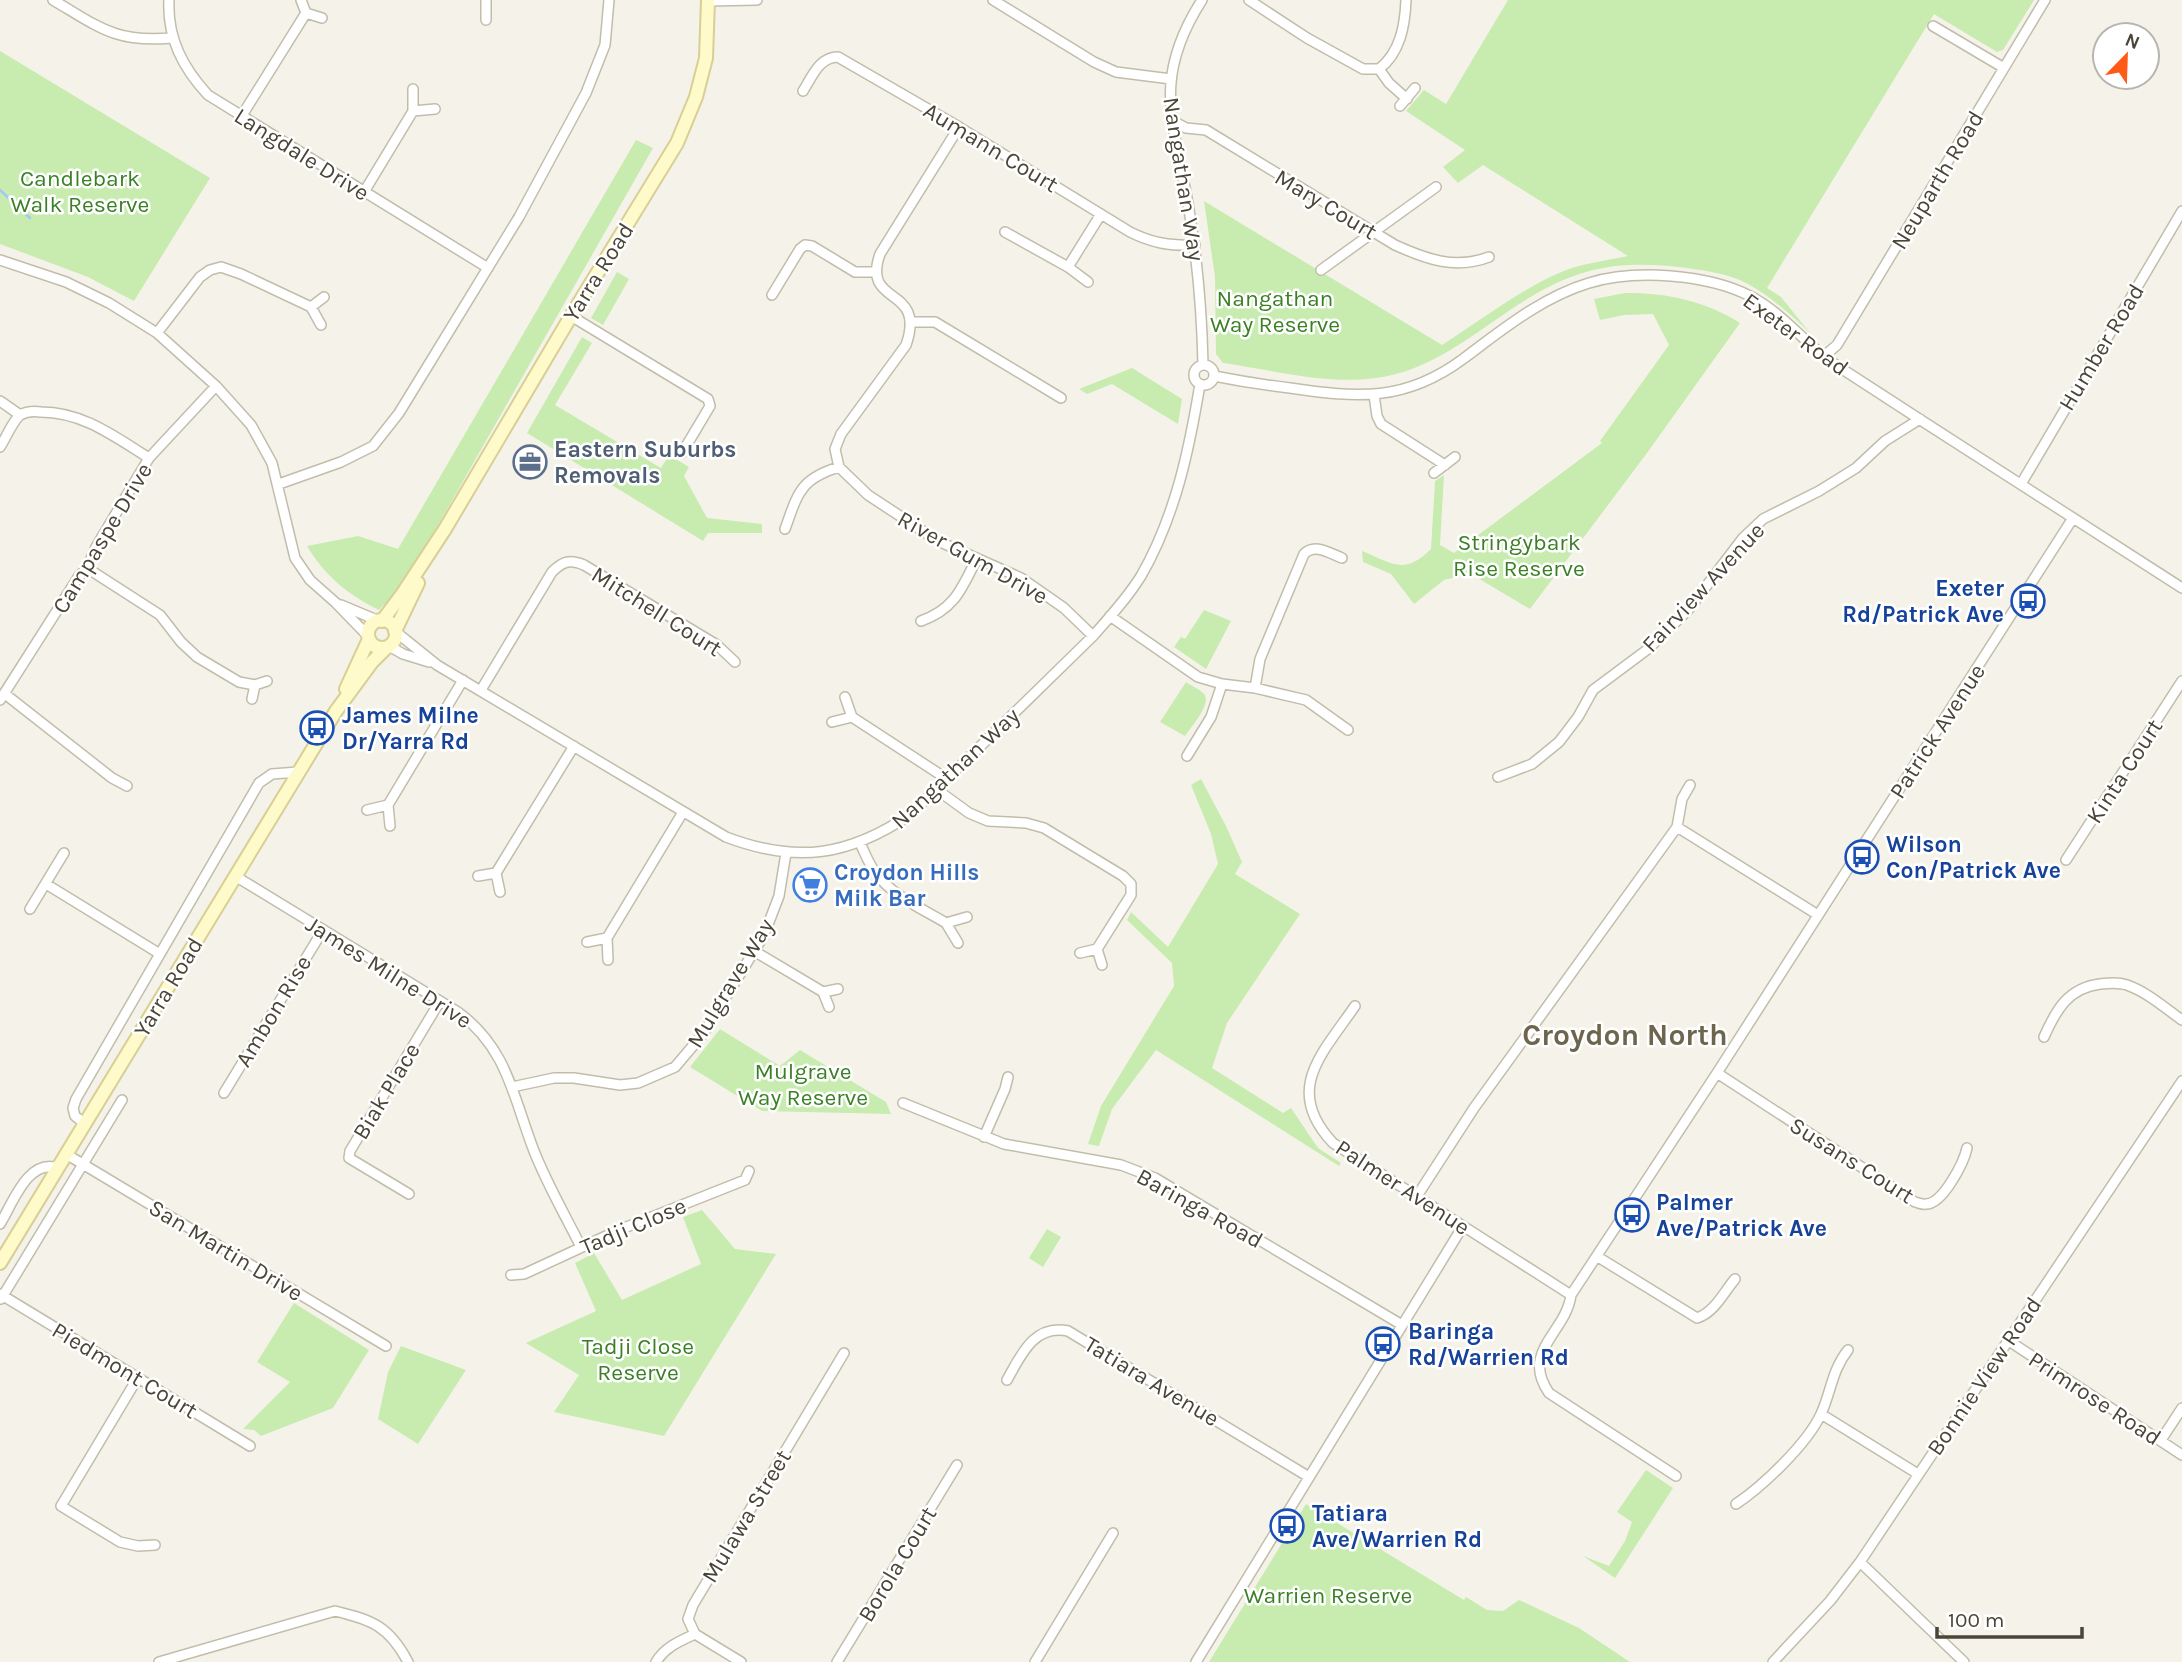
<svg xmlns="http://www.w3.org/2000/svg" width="2182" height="1662" viewBox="0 0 2182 1662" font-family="Karla,sans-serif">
  <rect width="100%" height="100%" fill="#f5f3e9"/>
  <path fill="#c8ebb0" d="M1508 0H2034L2003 50 1997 52 1934 14 1767 288 1781 297 1810 333C1791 315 1772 297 1748 284 1730 274 1707 271 1687 268 1626 261 1588 264 1534 295 1489 321 1447 361 1396 374 1340 389 1279 371 1223 363L1216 354 1215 277 1204 201 1442 345C1480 321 1518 291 1559 273 1582 263 1605 261 1628 256L1483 165 1458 183 1443 167 1465 150 1406 111 1424 90 1446 104Z
    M0 51 210 178 134 301 88 277 0 244Z
    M636 140 653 148 417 562 397 591 379 610C347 594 325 576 307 546L358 536 398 549Z
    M617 272 629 279 603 325 591 318Z
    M1625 293C1667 293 1703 300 1740 323L1647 453 1530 609 1471 574 1444 580 1414 604 1391 574 1363 562 1362 551C1392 563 1404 576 1431 549L1435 481 1444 475 1440 545 1454 553 1602 443 1600 441 1669 345 1653 314 1624 315 1600 320 1594 299Z
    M582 337 592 343 555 405 661 468 669 455 689 467 684 476 707 518 762 524V533H708L703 541 527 433Z
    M1132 368 1182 399 1178 424 1112 384 1087 394 1079 389Z
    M1204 610 1231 621 1206 669 1174 647 1181 637 1185 639Z
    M1186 682C1191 686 1202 690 1205 695 1210 706 1191 727 1185 736L1160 722Z
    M1201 779 1226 826 1242 862 1235 874 1300 914 1227 1023 1212 1068 1283 1113 1291 1108 1318 1148 1341 1163 1339 1166 1156 1050 1112 1109 1099 1146 1088 1144 1101 1106 1174 986 1172 963 1127 920 1131 912 1168 947 1218 864 1211 834 1191 785Z
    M720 1029 780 1066 800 1050 886 1102 891 1114 762 1111 690 1067Z
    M702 1210 735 1249 776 1254 664 1436 554 1412 579 1375 526 1343 596 1311 575 1263 594 1253 622 1300 701 1264 683 1217Z
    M1047 1229 1061 1237 1043 1267 1029 1258Z
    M294 1303 369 1350 333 1408 261 1436 254 1430 243 1429 290 1382 257 1362Z
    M401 1346 466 1370 418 1444 378 1419 388 1372Z
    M1646 1470 1673 1488 1615 1578 1583 1556 1609 1566 1625 1541 1632 1522 1617 1512Z
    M1306 1504 1464 1600 1466 1597 1487 1610 1503 1611 1519 1600 1579 1628 1630 1662H1209Z"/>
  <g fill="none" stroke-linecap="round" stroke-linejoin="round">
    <path stroke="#a3c8f5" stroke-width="2.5" d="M0 190 30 218"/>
    <defs>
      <path id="minor" d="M53 0C99 27 115 43 171 38
        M169 0C167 38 183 68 208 95L488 268
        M301 0 306 13 322 18
        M486 0V20
        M993 0 1094 62 1116 72 1171 79
        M1202 0C1148 84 1177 128 1190 216 1198 266 1202 315 1203 365
        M1249 0 1307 38 1363 69H1379L1389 83 1407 99
        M708 1 757 0
        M1933 26 2004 68
        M1379 69C1400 53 1405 26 1406 0
        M413 89V111L435 109
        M803 91C812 77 819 57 838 57L959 127 1130 232C1152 243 1170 246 1195 245
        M1400 106 1415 88
        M241 117 306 13
        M1171 120 1186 128 1206 130 1395 245C1426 259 1455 270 1489 257
        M959 127 880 254C861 308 927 284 906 345L841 434 835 449 839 467 868 495 938 541 1021 578 1064 608 1093 636
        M364 192 413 111
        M1005 232 1068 267 1088 282
        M0 260 66 282 109 303 157 333 216 386 251 425 272 463 295 558 310 580 336 603 369 637
        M1068 267 1101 214
        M1321 270 1436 187
        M772 295 800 249 805 245 812 246 855 272H875
        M571 316 708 399 710 406 682 453
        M910 322H935L1061 398
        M321 325 311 307 324 297
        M157 333 200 277 210 270 221 267 241 274 311 307
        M1824 356 1837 345 2045 0
        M1194 375a10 10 0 1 1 20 0a10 10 0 1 1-20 0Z
        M1214 376C1239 381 1265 385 1290 388 1358 398 1405 402 1463 359 1502 330 1542 297 1589 283 1635 269 1707 274 1750 296 1783 313 1806 345 1836 365 1951 440 2067 514 2182 588
        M1374 395 1377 416 1381 424 1445 465
        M0 401 20 415
        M0 447C6 438 12 422 20 415 27 411 34 411 41 412 83 412 115 437 149 458
        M1434 473 1455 457
        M279 484 341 462 373 446 399 413 519 217 586 93 605 45 609 0
        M2021 484 2182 211
        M785 529C798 493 800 479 839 467
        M87 568 160 615 181 642 197 657 239 682 255 685
        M341 605 379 621
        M1110 616 1198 677 1222 684 1255 688 1306 700 1348 730
        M921 621C955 609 962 588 977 558
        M396 632 437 665 726 837C797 864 849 856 911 814L1093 636C1110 617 1128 597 1141 576 1175 517 1189 451 1200 384
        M389 646 403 654 429 662
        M1255 688 1260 659 1304 554C1315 543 1329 553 1342 558
        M481 690 552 572C563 561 570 559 584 565L717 645 735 662
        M5 694 112 778 127 786
        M252 699 255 685 267 681
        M0 700 79 576 87 568 96 547 149 458 216 386
        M852 717 947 779
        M832 722 852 717 845 697
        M1187 756 1211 717 1222 684
        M1498 777 1532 764 1559 742 1578 717 1593 690 1648 649 1688 610 1743 538 1763 519 1819 491 1856 468 1885 441 1920 419
        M936 789 969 813 988 821 1026 823 1044 828 1123 876 1131 884V895L1097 949
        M388 805 463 680
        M367 810 388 805 390 826
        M1677 827 1818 915
        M860 843C865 853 869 865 876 873 892 896 923 909 946 923
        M2066 860 2182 681
        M496 873 574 746
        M235 876 458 1012C508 1049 513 1097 534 1151 547 1184 565 1215 581 1247
        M478 876 496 873 500 892
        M46 884 160 954
        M30 909 64 853
        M607 938 683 812
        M587 942 607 938 608 960
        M958 943 946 923 967 917
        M754 951 823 992
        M1080 953 1097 949 1102 965
        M1355 1006C1322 1054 1283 1090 1333 1143L1571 1295
        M829 1007 823 992 838 989
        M2044 1037C2056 1010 2068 988 2100 984 2109 983 2118 982 2127 985 2147 992 2165 1008 2182 1020
        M1717 1073 1915 1202C1919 1203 1923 1205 1926 1204 1943 1204 1964 1162 1967 1148
        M512 1087 554 1078H574L620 1085 638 1083 675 1067 703 1034 764 935 779 896 786 853
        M224 1093 323 930
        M903 1103 1004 1144 1121 1165 1155 1178 1402 1325
        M84 1123 75 1116 73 1108 76 1099 259 783 272 774 298 772
        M984 1137 1005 1089 1008 1077
        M66 1154 386 1346
        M409 1194 349 1158 350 1151 440 1001
        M1417 1196 1474 1108 1677 827 1682 799 1690 785
        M0 1224C13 1203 28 1158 58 1168
        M1598 1257 1697 1318C1714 1313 1724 1292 1735 1279
        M511 1275 524 1274 619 1230 745 1180 749 1171
        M0 1294 250 1446
        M1571 1295 1717 1073 2073 518
        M1571 1295C1566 1333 1520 1351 1549 1393L1676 1476
        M1 1299 122 1100
        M2009 1341 2182 1455
        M137 1379 61 1506 120 1542 138 1546 155 1545
        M1007 1380C1021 1355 1034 1324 1068 1331L1309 1477
        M1821 1414 1918 1474
        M2161 1440 2182 1408
        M1736 1504C1763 1486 1807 1444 1821 1414 1831 1392 1832 1370 1848 1350
        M1860 1562 1964 1662
        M159 1662 335 1611C372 1620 389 1626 408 1662
        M656 1662C665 1647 680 1641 695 1634
        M741 1662 695 1634 688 1619 693 1605 844 1353
        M837 1662 957 1465
        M1035 1662 1113 1533
        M1196 1662 1463 1226
        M1773 1662 1830 1601 1860 1562 2182 1081"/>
      <path id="secondary" d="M368 634a14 14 0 1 1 28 0a14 14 0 1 1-28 0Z
        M382 621 403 593 445 529 571 316 677 143 696 97 706 58 708 0
        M395 631 418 583
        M346 689 369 639
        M0 1263 336 711 372 662 387 647"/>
    </defs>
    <use href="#minor" stroke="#c2bdab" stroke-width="12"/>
    <use href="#secondary" stroke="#d8cf97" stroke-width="16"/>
    <use href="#minor" stroke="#fff" stroke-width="9"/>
    <use href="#secondary" stroke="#fffac9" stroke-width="12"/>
  </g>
  <defs>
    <symbol id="office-ring" viewBox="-11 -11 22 22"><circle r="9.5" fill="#fff" stroke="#5c6f8a" stroke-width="1.5"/><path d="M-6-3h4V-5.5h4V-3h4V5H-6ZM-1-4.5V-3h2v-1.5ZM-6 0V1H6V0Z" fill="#5c6f8a"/></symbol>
    <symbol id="bus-ring" viewBox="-11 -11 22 22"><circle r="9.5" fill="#fff" stroke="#1a4fb4" stroke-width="1.5"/><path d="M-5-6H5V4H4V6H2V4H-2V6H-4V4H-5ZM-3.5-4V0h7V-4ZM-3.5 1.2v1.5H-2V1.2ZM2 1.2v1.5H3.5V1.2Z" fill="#1a4fb4"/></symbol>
    <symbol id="supermarket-ring" viewBox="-11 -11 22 22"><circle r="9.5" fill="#fff" stroke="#3f7fe0" stroke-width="1.5"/><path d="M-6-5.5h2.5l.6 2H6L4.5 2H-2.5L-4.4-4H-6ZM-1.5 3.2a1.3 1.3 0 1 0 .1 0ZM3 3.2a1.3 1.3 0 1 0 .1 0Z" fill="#3f7fe0"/></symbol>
  </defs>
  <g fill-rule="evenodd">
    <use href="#office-ring" x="511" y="443" width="38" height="38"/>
    <use href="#bus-ring" x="2009" y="582" width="38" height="38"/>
    <use href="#bus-ring" x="298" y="709" width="38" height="38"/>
    <use href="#bus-ring" x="1843" y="838" width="38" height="38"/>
    <use href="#supermarket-ring" x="791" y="866" width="38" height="38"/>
    <use href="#bus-ring" x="1613" y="1196" width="38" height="38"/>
    <use href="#bus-ring" x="1364" y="1325" width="38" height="38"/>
    <use href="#bus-ring" x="1268" y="1507" width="38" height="38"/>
  </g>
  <g text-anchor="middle" stroke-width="5" stroke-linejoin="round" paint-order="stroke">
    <g font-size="23" fill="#4a4537" stroke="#fff">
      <text transform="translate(991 147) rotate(31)" y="8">Aumann Court</text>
      <text transform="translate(302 154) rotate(32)" y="8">Langdale Drive</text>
      <text transform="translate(1184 179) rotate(81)" y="8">Nangathan Way</text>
      <text transform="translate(1937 180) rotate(-59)" y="8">Neuparth Road</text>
      <text transform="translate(1326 204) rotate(31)" y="8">Mary Court</text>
      <text transform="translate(598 272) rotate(-58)" y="8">Yarra Road</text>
      <text transform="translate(1796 334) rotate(36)" y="8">Exeter Road</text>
      <text transform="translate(2101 347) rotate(-59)" y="8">Humber Road</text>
      <text transform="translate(102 538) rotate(-59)" y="8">Campaspe Drive</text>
      <text transform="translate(973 557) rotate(29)" y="8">River Gum Drive</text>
      <text transform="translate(1703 587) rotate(-47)" y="8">Fairview Avenue</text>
      <text transform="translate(657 611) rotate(32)" y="8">Mitchell Court</text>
      <text transform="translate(1937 731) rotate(-57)" y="8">Patrick Avenue</text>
      <text transform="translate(955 768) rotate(-43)" y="8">Nangathan Way</text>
      <text transform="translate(2124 771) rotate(-57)" y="8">Kinta Court</text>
      <text transform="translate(389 972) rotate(32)" y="8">James Milne Drive</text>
      <text transform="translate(730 983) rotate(-59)" y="8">Mulgrave Way</text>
      <text transform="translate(168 987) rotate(-59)" y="8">Yarra Road</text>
      <text transform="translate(273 1011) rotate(-59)" y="8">Ambon Rise</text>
      <text transform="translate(386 1091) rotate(-59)" y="8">Biak Place</text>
      <text transform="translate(1852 1160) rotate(32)" y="8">Susans Court</text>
      <text transform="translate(1403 1187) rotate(33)" y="8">Palmer Avenue</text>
      <text transform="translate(1200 1208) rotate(29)" y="8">Baringa Road</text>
      <text transform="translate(633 1226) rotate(-23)" y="8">Tadji Close</text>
      <text transform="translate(226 1250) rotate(31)" y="8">San Martin Drive</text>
      <text transform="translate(125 1370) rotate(31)" y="8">Piedmont Court</text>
      <text transform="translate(1984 1376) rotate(-56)" y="8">Bonnie View Road</text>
      <text transform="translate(1152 1381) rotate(31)" y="8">Tatiara Avenue</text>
      <text transform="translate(2095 1398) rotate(33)" y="8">Primrose Road</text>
      <text transform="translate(746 1516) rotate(-59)" y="8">Mulawa Street</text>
      <text transform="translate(897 1564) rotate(-59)" y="8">Borola Court</text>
    </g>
    <g font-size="23" fill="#3b8026" stroke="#fff">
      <text x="80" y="186">Candlebark<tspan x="80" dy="26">Walk Reserve</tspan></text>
      <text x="1275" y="306">Nangathan<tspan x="1275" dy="26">Way Reserve</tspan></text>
      <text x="1519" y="550">Stringybark<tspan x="1519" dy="26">Rise Reserve</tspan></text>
      <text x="803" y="1079">Mulgrave<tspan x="803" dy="26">Way Reserve</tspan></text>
      <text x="638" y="1354">Tadji Close<tspan x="638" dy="26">Reserve</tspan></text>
      <text x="1328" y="1603">Warrien Reserve</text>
    </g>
    <g font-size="23" font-weight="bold" fill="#4e5e75" stroke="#fff" text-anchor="start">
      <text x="554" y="457">Eastern Suburbs<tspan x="554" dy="26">Removals</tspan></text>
    </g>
    <g font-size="23" font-weight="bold" fill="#164399" stroke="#fff" text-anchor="start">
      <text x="2004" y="596" text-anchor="end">Exeter<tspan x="2004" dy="26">Rd/Patrick Ave</tspan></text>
      <text x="342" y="723">James Milne<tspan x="342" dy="26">Dr/Yarra Rd</tspan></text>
      <text x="1886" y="852">Wilson<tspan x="1886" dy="26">Con/Patrick Ave</tspan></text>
      <text x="1656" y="1210">Palmer<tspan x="1656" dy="26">Ave/Patrick Ave</tspan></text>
      <text x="1408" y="1339">Baringa<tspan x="1408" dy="26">Rd/Warrien Rd</tspan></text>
      <text x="1312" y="1521">Tatiara<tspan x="1312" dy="26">Ave/Warrien Rd</tspan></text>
    </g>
    <g font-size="23" font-weight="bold" fill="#366cbe" stroke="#fff" text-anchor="start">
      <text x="834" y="880">Croydon Hills<tspan x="834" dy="26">Milk Bar</tspan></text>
    </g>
    <g font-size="30" font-weight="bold" fill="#6d654d" stroke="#fff">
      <text x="1625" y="1045">Croydon North</text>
    </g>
  </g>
  <g transform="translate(2126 56) rotate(23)"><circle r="33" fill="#ffffff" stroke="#b7b5af" stroke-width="2"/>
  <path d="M0-5L12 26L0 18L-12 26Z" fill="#ff5a16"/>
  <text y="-10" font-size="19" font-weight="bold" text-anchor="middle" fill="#4a4537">N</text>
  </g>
  <path d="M1937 1627v10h145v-10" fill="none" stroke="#4a4537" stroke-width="3.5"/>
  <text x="1948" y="1627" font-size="21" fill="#4a4537" stroke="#ffffff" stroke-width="5" paint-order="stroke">100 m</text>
</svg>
